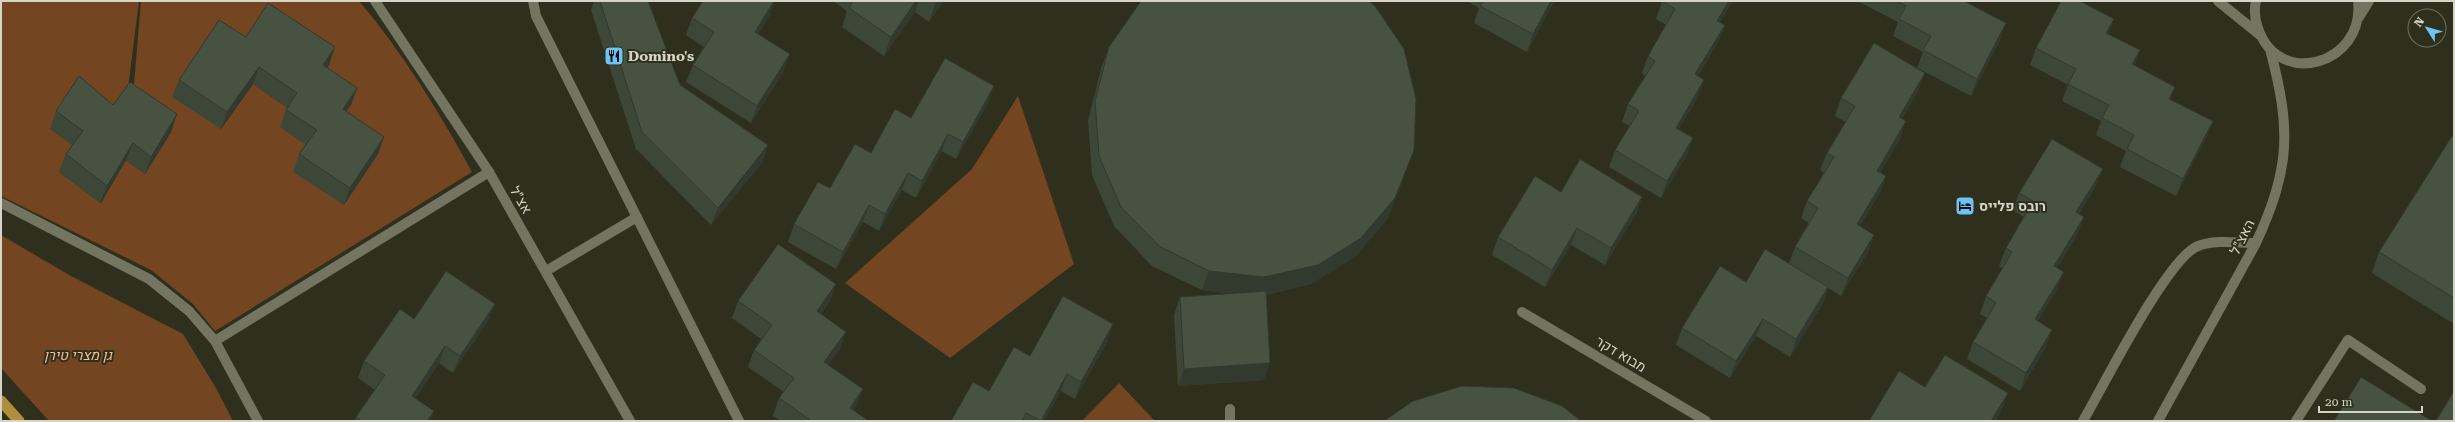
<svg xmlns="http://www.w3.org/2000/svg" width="2455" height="422" viewBox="0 0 2455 422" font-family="'Roboto Serif',Heebo,serif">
  <rect width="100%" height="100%" fill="#2f2f1d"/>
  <path fill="#734521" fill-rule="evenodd" d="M1 1H139L128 88 125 97 134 84 141 1H359C403 53 440 113 472 172L215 331 193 304 151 270 1 196ZM239 54 378 154 291 110 253 84 221 129ZM171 132 145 174 126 160 101 203 59 172 77 149Z
    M1018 96 1074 264 950 358 845 283 972 169Z
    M1 235 71 276 183 334 216 388 233 421H49L1 368Z
    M1119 383 1155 421H1082Z"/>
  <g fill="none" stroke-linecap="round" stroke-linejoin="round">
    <path stroke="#747560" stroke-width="10" d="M533 1 536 16 739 421
      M1 203 149 279 189 311 215 341 258 421
      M546 271 637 217
      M215 341 489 172
      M2296 421 2348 340 2421 389"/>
    <path stroke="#747560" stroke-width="10" d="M375 1 489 172 630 421
      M1522 312 1706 421
      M1230 409V421"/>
    <path stroke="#747560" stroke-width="10" d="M2218 1 2260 35
      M2256 1C2254 10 2255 20 2258 28 2278 89 2365 65 2358 1
      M2359 17 2369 1
      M2083 421C2103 387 2167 258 2198 246 2215 239 2238 243 2256 243
      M2158 421 2256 243C2291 167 2291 129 2270 49"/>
    <path stroke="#b28e3c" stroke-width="11" d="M1 401 19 421"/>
  </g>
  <path fill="#3d4738" d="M594 1H648L680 85 768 145 762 163 711 225 636 149 591 10Z
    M833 1H944L929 22 915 12 884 56 842 27 847 11Z
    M1467 1H1554L1527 52 1474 23 1479 8Z
    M1662 1 1720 23 1725 25 1718 42 1698 76V97L1679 129 1693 138 1687 155 1661 198 1609 167 1615 150 1630 126 1622 122 1628 104 1645 76 1642 73 1648 56 1666 25 1656 19Z
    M1860 1H1964L2000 40 1971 96 1917 68 1923 52 1893 36 1898 22 1859 2Z
    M770 15 758 34 784 71 751 123 686 82 693 65 704 47 686 35 692 18Z
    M2114 19 2108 34 2140 50 2134 65 2170 99 2213 121 2206 138 2176 196 2120 167 2126 151 2096 135 2101 121 2062 101 2068 85 2030 65 2036 48Z
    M246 37 329 65 326 68 351 105 346 111 384 137 378 154 344 205 293 172 299 154 306 145 280 127 286 110 288 108 253 84 221 129 172 97 179 80Z
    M1109 47 1414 150 1388 218 1355 257 1311 284 1266 295 1264 380 1178 386 1174 315 1180 297 1232 294 1202 290 1152 266 1114 226 1092 175 1088 120 1102 66Z
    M1918 91 1902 119 1900 139 1880 173 1886 176 1880 193 1860 226 1874 235 1868 252 1841 296 1828 288 1822 305 1790 357 1756 336 1730 378 1676 345 1682 328 1746 282 1789 263 1795 247 1809 223 1801 218 1807 201 1824 173 1820 170 1827 153 1846 122 1835 116 1841 98Z
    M988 103 956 159 942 151 916 198 902 190 879 231 863 222 836 269 788 242 794 224 830 188 911 118Z
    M113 105 171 132 145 174 126 160 100 203 59 172 66 154 72 145 50 129 56 111Z
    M2454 138V324L2372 273 2379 252Z
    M2096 186 2079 214 2078 234 2057 268V289L2038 321 2046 347 2020 391 1967 359 1973 342 1987 318 1980 314 1986 296 2003 268 1999 266 2006 248 2024 217 2013 210 2019 193Z
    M1561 192 1642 197 1636 214 1605 265 1571 245 1545 287 1492 255 1498 237Z
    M738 301H830L821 314 840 349 828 365 863 389 856 406 853 410 869 421H781L773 416 779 398 784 392 748 367 754 350 761 339 732 318Z
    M495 304 488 321 453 373 439 363 415 399 434 411 430 421H354L356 417 375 390 358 378 364 361Z
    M1107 342 1075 399 1061 391 1044 421H951L989 391 1030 356Z"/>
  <path fill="#32392e" d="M774 1H775L770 15 748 49 755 32Z
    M916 1H919L915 12 884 56 891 37Z
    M937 1H944L929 22 936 2Z
    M1551 1H1554L1527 52 1533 34Z
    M1729 1H1733L1711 38 1717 21Z
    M2114 19 2108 36 2106 33Z
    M2006 23 2000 40 1971 96 1977 79Z
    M1725 25 1718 42 1689 92 1695 74Z
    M335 47 329 65 316 83 323 65Z
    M2140 50 2134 67 2132 64Z
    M790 54 784 71 751 123 757 106Z
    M259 67 253 84 221 129 227 112Z
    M1925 73 1918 91 1893 134 1899 117Z
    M1704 80 1698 97 1670 145 1676 128Z
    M994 86 988 103 956 159 963 142Z
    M2175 87 2169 104V99Z
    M357 88 351 105 336 126 343 109Z
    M177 114 171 132 145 174 151 157Z
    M1906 121 1900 139 1871 188 1877 171Z
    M2213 121 2206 138 2176 196 2183 179Z
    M948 134 942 151 916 198 922 181Z
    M384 137 378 154 344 205 350 188Z
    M1693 138 1687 155 1661 198 1667 181Z
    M133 143 126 160 100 203 107 186Z
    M768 145 762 163 711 225 718 208Z
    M1414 150 1388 218 1355 257 1311 284 1257 297 1202 290 1209 271Z
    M2103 169 2096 186 2070 230 2076 212Z
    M908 173 902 190 879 231 885 214Z
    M1886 176 1880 193 1851 241 1857 224Z
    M1642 197 1636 214 1605 265 1611 248Z
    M869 205 863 222 836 269 843 252Z
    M2084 217 2078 234 2048 283 2054 266Z
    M1577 228 1571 245 1545 287 1552 270Z
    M1874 235 1868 252 1841 296 1848 278Z
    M2064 272 2057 289 2029 336 2035 319Z
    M836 284 830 301 811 329 817 311Z
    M1828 287 1822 305 1790 357 1796 339Z
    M495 304 488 321 453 373 460 356Z
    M1763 319 1756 336 1730 378 1736 361Z
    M1113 324 1107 342 1075 399 1081 382Z
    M2052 330 2046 347 2020 391 2026 373Z
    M846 332 840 349 818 379 824 362Z
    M445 346 439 363 405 413 412 396Z
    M1270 363 1264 380 1178 386 1184 369Z
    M1067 374 1061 391 1044 421H1041Z
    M863 389 856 406 846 421 850 408Z
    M2008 393 2002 410 1996 421H1991Z
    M434 411 430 421H427Z"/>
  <path fill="#475241" stroke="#32392e" d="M600 1H648L680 85 768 145 718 208 642 132Z
    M703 1H774L755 32 790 54 757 106 693 65 714 32 692 18Z
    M853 1H916L891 37 849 8Z
    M1141 1H1369L1375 6 1404 49 1416 99 1414 150 1395 198 1361 238 1318 265 1264 277 1209 271 1159 246 1121 207 1099 156 1095 101 1109 47Z
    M1483 1H1551L1533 34 1480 6Z
    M1662 1H1729L1717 21 1725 25 1695 74 1704 80 1676 128 1693 138 1667 181 1615 150 1639 111 1628 104 1655 61 1648 56 1675 9Z
    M1897 1H1964L2006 23 1977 79 1923 50 1931 36 1899 19 1906 6Z
    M2061 1H2080L2114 19 2106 33 2140 50 2132 64 2175 87 2169 99 2213 121 2183 179 2127 149 2134 135 2102 118 2109 105 2068 84 2076 69 2036 48Z
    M268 3 335 47 323 65 357 88 343 109 384 137 350 188 299 154 317 130 286 110 297 93 259 67 227 112 179 80 219 20 246 37Z
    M1874 43 1925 73 1899 117 1906 121 1877 171 1886 176 1857 224 1874 235 1848 278 1795 247 1818 208 1807 201 1834 157 1827 153 1855 106 1841 98Z
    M945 58 994 86 963 142 948 134 922 181 908 173 885 214 869 205 843 252 794 224 818 182 830 188 855 144 871 153 895 109 911 118Z
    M79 76 113 105 130 82 177 114 151 157 133 143 107 186 66 154 83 131 56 111Z
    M2452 136 2454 138V298L2379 252Z
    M2052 139 2103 169 2076 212 2084 217 2054 266 2064 272 2035 319 2052 330 2026 373 1973 342 1996 303 1986 296 2012 252 2006 248 2033 201 2019 193Z
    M1580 159 1642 197 1611 248 1577 228 1552 270 1498 237 1535 176 1561 192Z
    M778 244 836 284 817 311 846 332 824 362 863 389 850 408 869 421H809L810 420 779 398 794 378 754 350 772 325 738 301Z
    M1765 249 1828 287 1796 339 1763 319 1736 361 1682 328 1720 266 1746 282Z
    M446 271 495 304 460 356 445 346 412 396 434 411 427 421H361L356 417 385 375 364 361 400 309 414 319Z
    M1266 291 1270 363 1184 369 1180 297Z
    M1063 296 1113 324 1081 382 1067 374 1041 421 1026 413 1022 421H951L973 382 989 391 1014 347 1030 356Z
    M1945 355 2008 393 1991 421H1869L1899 371 1925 387Z
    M2361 377 2432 421H2334Z
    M1462 386 1514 388 1562 406 1581 421H1384L1413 401Z
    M2454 391V421H2436Z"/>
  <defs>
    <symbol id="restaurant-square" viewBox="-11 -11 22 22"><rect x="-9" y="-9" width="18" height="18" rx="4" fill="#6fc2f4" stroke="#2f2f1d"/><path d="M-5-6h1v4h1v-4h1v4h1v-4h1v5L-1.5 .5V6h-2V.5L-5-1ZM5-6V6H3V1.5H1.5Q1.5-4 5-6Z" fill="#111"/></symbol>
    <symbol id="hotel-square" viewBox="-11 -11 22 22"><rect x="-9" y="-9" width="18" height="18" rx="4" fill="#6fc2f4" stroke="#2f2f1d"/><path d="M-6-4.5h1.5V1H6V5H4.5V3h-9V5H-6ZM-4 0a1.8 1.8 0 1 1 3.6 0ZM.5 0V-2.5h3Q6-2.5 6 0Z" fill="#111"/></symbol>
  </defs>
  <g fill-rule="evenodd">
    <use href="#restaurant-square" x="603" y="45" width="22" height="22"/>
    <use href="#hotel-square" x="1954" y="195" width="22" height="22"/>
  </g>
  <g text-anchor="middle" stroke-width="4" stroke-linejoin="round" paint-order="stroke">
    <g font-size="14" font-weight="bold" fill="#d4d4c9" stroke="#2f2f1d" text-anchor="start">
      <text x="628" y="61">Domino's</text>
      <text x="1979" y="211">רובס פלייס</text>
    </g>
    <g font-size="14" fill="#d4d4c9" stroke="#2f2f1d">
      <text transform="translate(521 200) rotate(60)" y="5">אצ"ל</text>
      <text transform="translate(2242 237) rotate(-63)" y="5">האצ"ל</text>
      <text transform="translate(1621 354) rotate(31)" y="5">מבוא דקר</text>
    </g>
    <g font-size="14" font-style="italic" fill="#fbbd90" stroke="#2f2f1d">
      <text x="78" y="360">גן מצרי טירן</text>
    </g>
  </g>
  <rect width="2455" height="422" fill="none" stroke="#d4d4c9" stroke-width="4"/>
  <g transform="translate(2427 28) rotate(307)"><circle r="19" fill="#2f2f1d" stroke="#717162"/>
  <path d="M0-3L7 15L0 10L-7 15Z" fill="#6fc2f4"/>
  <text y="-6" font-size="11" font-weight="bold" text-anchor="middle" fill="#d4d4c9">N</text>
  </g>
  <path d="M2319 406v6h103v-6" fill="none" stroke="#d4d4c9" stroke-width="2"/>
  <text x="2325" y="406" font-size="12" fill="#d4d4c9" stroke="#2f2f1d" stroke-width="3" paint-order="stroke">20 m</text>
</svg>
